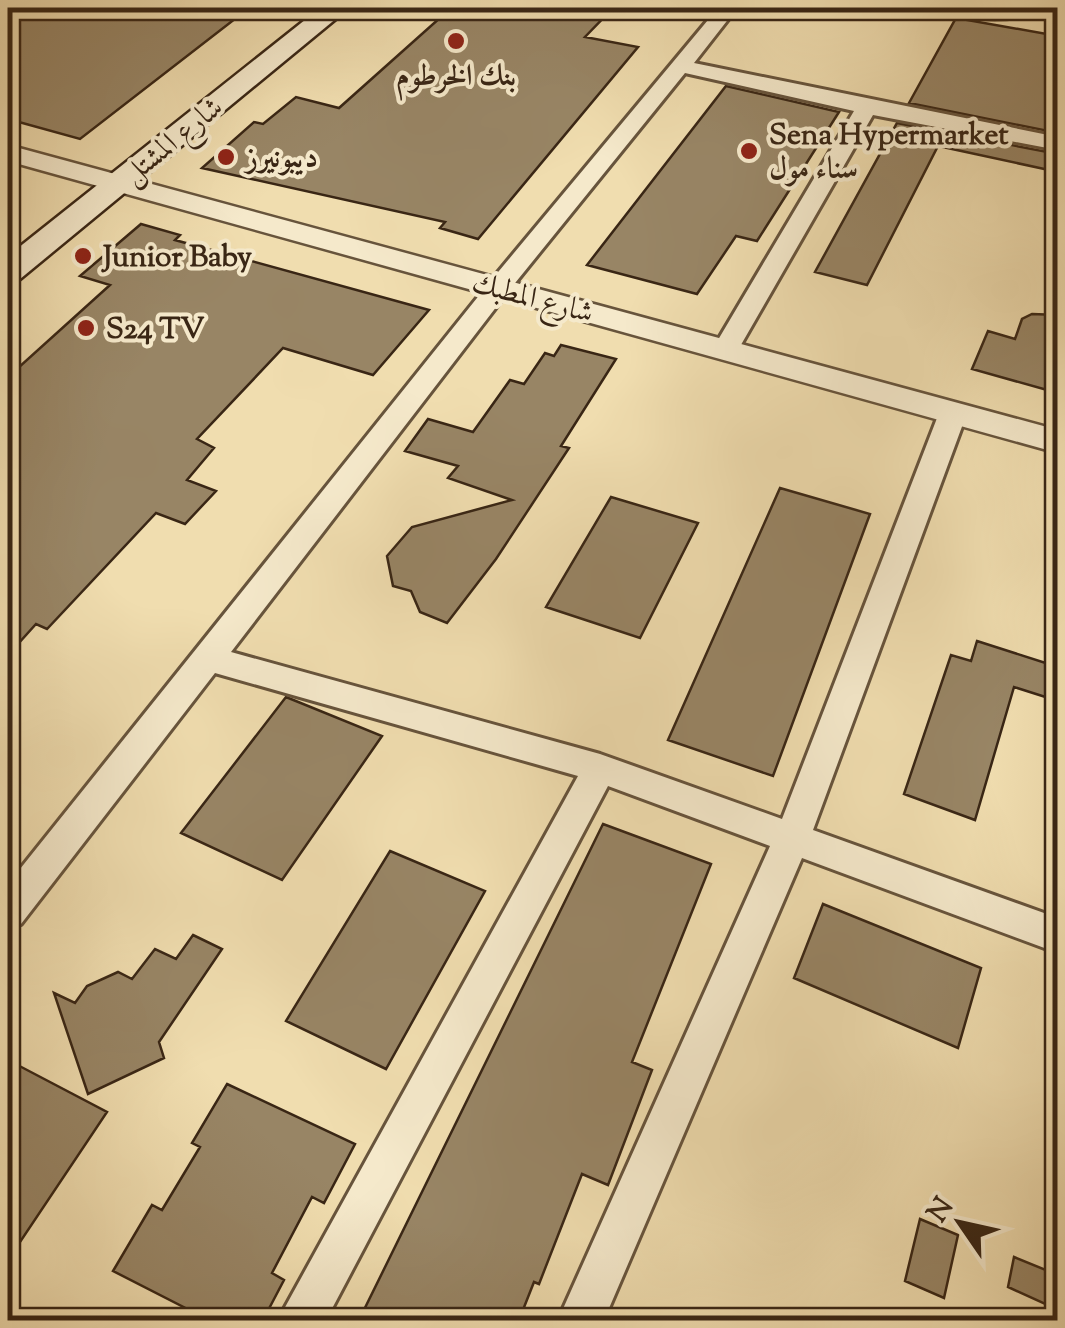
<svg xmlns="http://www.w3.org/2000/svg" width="1065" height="1328" viewBox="0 0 1065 1328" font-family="'Sorts Mill Goudy',Amiri,serif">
  <rect width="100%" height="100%" fill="#f0ddaf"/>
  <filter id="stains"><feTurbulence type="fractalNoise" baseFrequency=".002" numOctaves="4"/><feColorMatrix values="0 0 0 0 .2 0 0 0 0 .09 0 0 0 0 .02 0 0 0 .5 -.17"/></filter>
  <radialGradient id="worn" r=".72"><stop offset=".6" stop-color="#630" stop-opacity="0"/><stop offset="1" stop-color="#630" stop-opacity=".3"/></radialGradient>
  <path fill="#988565" stroke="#392615" stroke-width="2.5" d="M35 8H249L80 139 8 119V26Z
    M451 8H613L585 37 638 47 478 239 440 228 445 222 202 168 254 122 263 124 296 97 339 108Z
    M956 18 1058 36V133L909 103Z
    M726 86 839 112 757 241 736 236 697 294 587 265Z
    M897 123 1058 154V172L938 146 867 285 815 272Z
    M141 224 180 235 175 240 429 310 373 375 283 348 197 439 214 448 187 480 216 491 185 524 156 513 47 629 36 624 8 655V377L110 285 80 276Z
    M1032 314 1058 315V393L972 369 988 331 1015 339 1022 319Z
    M561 345 616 359 561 446 569 448 496 559 447 623 420 612 411 591 393 586 387 556 412 527 512 500 448 478 458 466 405 451 428 419 473 432 510 380 524 384 545 353 554 356Z
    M780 488 870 514 773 776 668 740Z
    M611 497 698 523 640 638 546 607Z
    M977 641 1058 667V701L1014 687 975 820 904 794 951 655 971 661Z
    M286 697 382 736 282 880 181 833Z
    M603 824 711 864 632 1062 652 1070 608 1185 582 1174 539 1284 534 1282 519 1320H359Z
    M390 851 485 891 386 1069 286 1021Z
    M823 904 981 968 958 1048 794 978Z
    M193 935 222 949 159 1042 164 1058 88 1094 54 993 75 1003 87 986 118 972 132 979 155 949 176 959Z
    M8 1060 107 1112 8 1260Z
    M227 1084 355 1144 324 1203 312 1197 272 1273 284 1280 263 1320H209L113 1271 152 1205 162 1210 200 1147 192 1143Z
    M920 1219 958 1235 944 1298 905 1281Z
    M1014 1257 1058 1275 1054 1308 1008 1287Z"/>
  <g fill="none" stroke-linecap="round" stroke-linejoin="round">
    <defs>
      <path id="minor" d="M718 8H737L694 63 1058 137V150L873 115 738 350 725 358 712 350 854 111 685 73 507 293 231 652 600 754 782 819 939 413 953 404 963 407 967 413 813 830 1058 918V953L802 858 604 1320H558L770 846 608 786 326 1320H278L578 776 215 673 21 924 8 929V884L489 283Z
        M942 8H1047C1030 22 959 22 942 8Z"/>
      <path id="tertiary" d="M8 145 1058 430V453L8 161Z"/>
      <path id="secondary" d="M320 8H349L20 279 8 282V256Z"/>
    </defs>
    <use href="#minor" stroke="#67543c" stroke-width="6"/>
    <use href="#tertiary" stroke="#67543c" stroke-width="5"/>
    <use href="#secondary" stroke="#392615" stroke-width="5"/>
    <use href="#minor" fill="#f5e9cb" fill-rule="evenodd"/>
    <use href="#tertiary" fill="#f5e9cb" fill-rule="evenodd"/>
    <use href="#secondary" fill="#f5e9cb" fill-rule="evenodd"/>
  </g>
  <g fill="#8f2418" stroke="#f5e9cb" stroke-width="4">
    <circle cx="456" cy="41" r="10"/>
    <circle cx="749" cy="151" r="10"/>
    <circle cx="226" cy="157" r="10"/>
    <circle cx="83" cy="256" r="10"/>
    <circle cx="86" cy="328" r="10"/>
  </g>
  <g text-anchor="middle" stroke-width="8" stroke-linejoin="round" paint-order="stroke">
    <g font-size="30" font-weight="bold" fill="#392615" stroke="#f5e9cb" text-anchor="start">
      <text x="456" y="85" text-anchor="middle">بنك الخرطوم</text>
      <text x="769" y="144">Sena Hypermarket<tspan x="769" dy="34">سناء مول</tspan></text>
      <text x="246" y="167">ديبونيرز</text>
      <text x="103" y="266">Junior Baby</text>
      <text x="106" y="338">S24 TV</text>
    </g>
    <g font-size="30" fill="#392615" stroke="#f5e9cb">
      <text transform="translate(172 140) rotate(-39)" y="10">شارع المشتل</text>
      <text transform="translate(533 297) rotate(15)" y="10">شارع المطبك</text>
    </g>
  </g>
  <rect width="1065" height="1328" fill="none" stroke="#f0ddaf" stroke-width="40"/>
  <rect x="10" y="10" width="1045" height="1308" fill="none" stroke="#392615" stroke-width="5"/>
  <rect x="20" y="20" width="1025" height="1288" fill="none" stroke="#392615" stroke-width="2.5"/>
  <g transform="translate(960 1223) rotate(304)" stroke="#f5e9cb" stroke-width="8" paint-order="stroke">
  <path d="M0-8L18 38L0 25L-18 38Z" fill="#392615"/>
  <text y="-15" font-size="28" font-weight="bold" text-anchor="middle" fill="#392615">N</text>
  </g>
  <rect width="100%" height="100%" filter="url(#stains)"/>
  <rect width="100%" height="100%" fill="url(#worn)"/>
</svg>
